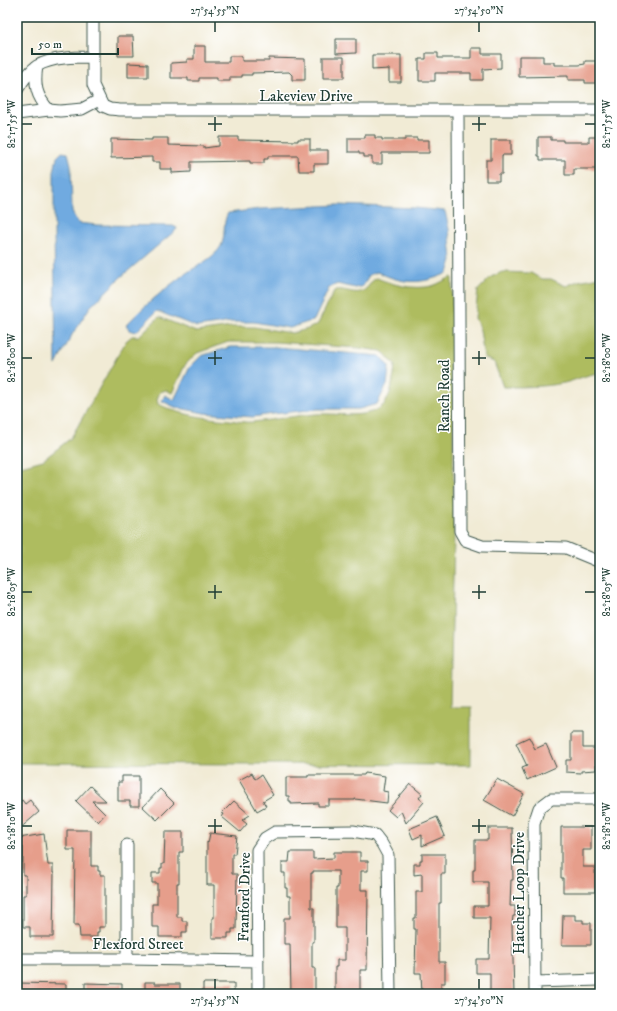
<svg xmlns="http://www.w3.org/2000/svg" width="617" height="1011" viewBox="0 0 617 1011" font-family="'IM FELL DW Pica',serif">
  <rect width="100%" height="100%" fill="#fff"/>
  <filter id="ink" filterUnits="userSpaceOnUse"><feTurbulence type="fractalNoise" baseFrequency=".025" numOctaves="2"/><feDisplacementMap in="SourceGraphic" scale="8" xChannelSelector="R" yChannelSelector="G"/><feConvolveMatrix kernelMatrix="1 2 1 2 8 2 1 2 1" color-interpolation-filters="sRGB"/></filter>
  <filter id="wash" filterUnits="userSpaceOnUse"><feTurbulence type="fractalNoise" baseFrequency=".012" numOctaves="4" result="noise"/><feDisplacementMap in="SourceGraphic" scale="16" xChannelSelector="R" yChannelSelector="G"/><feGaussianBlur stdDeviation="0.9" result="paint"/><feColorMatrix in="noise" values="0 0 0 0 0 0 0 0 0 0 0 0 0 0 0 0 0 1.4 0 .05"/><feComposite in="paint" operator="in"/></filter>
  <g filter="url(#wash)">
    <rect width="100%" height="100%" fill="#f1ebd5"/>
    <path fill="#aebc5e" stroke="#667c49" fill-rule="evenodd" d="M502 272 531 273 541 279H551L566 286 578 281 600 277V373C587 374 577 380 564 383 543 387 524 387 503 387L494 362 484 358 480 330 475 318 478 290 491 277Z
      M452 277 454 538 450 707H471V765L17 763V467L43 460 71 438 126 341 132 336H139L159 317 196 332 232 327H254L292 333 308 329 318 324 334 291C342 287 351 294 360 292 370 289 369 281 377 278 393 285 414 290 432 286 439 284 446 279 452 277ZM228 342H276L359 348 381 351 384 353 395 365C394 377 391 401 380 408 363 419 337 413 317 414 296 415 275 420 253 422 246 423 237 421 229 420 204 418 180 415 158 404L157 399 160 392 166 390 172 393 185 365 197 353Z"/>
    <path fill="#6faae0" stroke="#47748a" d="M62 152 68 153 71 165 72 212 78 223 97 225 173 226 177 228 176 230 121 277 90 307 73 333 56 365 54 230V172L57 157Z
      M338 205 415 208 445 211 449 229 452 260 448 273C420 285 404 284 377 272L369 275 363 286 356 288 337 284 329 288 314 320 290 328 254 322H231L197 327 157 311 136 332 130 330 126 325C143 307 162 291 182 276 193 268 215 258 221 246 226 236 222 223 228 213L260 209Z
      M230 347H275L380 356 389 367 387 385 377 404 359 409H317L273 414 253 417 204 413 175 407 162 401 165 395 174 400 190 367 201 356Z"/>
    <g id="blocks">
      <path fill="#e69e8b" d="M118 36H133L134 56H118Z
        M336 39H356V53L336 54Z
        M194 46H205V62H229V56H242V61H269V58L305 59V80H292V75L289 72 252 73V75H242V77H230V81H217V78H199V81H188V78H171V63L187 62V59H194Z
        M471 48H482V54H501V68L483 69V80H471V73H435V81H419V59H426V53H438V58H471Z
        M372 55H401V82H389V69L372 70Z
        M519 56H543V62H554V65H579L585 64V61H600V80H596V83H585V80H568V76L519 77Z
        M323 57H344V78H323Z
        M128 63 148 64V77H128Z
        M365 135H375V138H382V140H405V138H417V140H429V153H382V164H372V157H364V154H359V152H348V138H365Z
        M219 137H238V140L298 141V139H310V150H328V164H314V171H299L298 156H268V159H264V163H250V161L191 162V172L172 173V169H160V162H152V157L111 158V139L152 140V138H168V145L204 146V148L219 146Z
        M538 137H551V140H563V142H589V137H600V169H574V175H565V160H540V156H538Z
        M491 140H511V155H502V174H499V181H486V160H491Z
        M571 733H583V748H596V770L581 771V773L566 772V760H571Z
        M529 737 535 749 546 744 556 767 527 780 522 768 527 766 516 743Z
        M252 773 255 779 261 775 273 795 263 801 266 806 257 811 239 780Z
        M365 773 385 776 383 791 388 792 387 803 355 799V800H329V806H318V803L291 804V801H289V796H286V777H308V775H364Z
        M122 776H139V806H130V801H118V782H122Z
        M497 779 524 794 512 816 484 800Z
        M410 784 422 794 419 798 424 802 406 823 401 811 396 817 388 810Z
        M90 786 106 801H92L105 814 98 822 76 801Z
        M160 789 174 803 157 820 143 807Z
        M22 800 25 804 30 800 39 812 17 831V805Z
        M234 801 250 815 242 820 247 824 240 832 222 817 224 814 222 813Z
        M437 817 445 836 422 846V835L413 839 409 829Z
        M561 827H591V850H583V867H595V892H563V878H561Z
        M488 828H512L513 880H511L510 906H515V916H513L512 925 514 994H490V973H476V959H489L490 918H474V906H488V882H473V870H475V840H488Z
        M67 830H91V866H98V871H100V875H105V927H99V932H97V937H80L79 925H74L75 850H67Z
        M165 832H183V852H179V883H177V917H182V921H187V932H182V937H159V927H152V904H157V883H152V873H160V868H162V864H164Z
        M210 833 237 836 235 854H232V874H237L236 929H232V933H228V938H212V918H214V885H207V842L208 843Z
        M44 834 48 865H53V873H54L53 937H30V927H23V895H26V875H23V847L21 848 19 838Z
        M290 852H313V859L334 858V852H360V861H368V871H361V890H368L367 970H360V994H335V967H337V960H345V928H336V888H338V871H313V873H311V908H314V942H312V968H315V994H291L290 944H284V918H290V896H287V888H285V873H282V862H289Z
        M422 854H445V874H441V903H439V962H445V983H441V994H422L421 973H415L416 929H414V918H416V892H422V874L414 875V864H420V860H422Z
        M563 915H575V920H583V923H591V945H562Z
        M145 982H155V984H180V994H145Z
        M17 983 66 984V994H17Z
        M85 983 122 984V994H85Z
        M203 983H234V994H203Z"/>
    </g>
  </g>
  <g filter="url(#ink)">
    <use href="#blocks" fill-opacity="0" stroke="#3e574c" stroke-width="1"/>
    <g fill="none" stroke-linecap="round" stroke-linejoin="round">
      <defs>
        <path id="minor" d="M93 17V85L103 106 110 109 120 110H600
          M37 66C34 85 36 96 49 110
          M17 90C22 82 29 71 37 66 52 57 76 57 93 57
          M458 111 460 531 465 540 482 546 566 548 600 562
          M17 114 49 110 60 111 72 110 82 109 99 100
          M127 845V959
          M17 959H127L258 961
          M535 982 600 980
          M258 994 257 850 265 838 275 832 353 831 375 835 382 844 388 855 390 994
          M535 994 534 823 539 808 551 799H600"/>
      </defs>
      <use href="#minor" stroke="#3e574c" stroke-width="13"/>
      <use href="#minor" stroke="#fff" stroke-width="11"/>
    </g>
  </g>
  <path fill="none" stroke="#1f3d34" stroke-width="1.5" d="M215 22V32M479 22V32M215 117V131M479 117V131M22 124H32M208 124H222M472 124H486M585 124H595M215 351V365M479 351V365M22 358H32M208 358H222M472 358H486M585 358H595M215 585V599M479 585V599M22 592H32M208 592H222M472 592H486M585 592H595M215 819V833M479 819V833M22 826H32M208 826H222M472 826H486M585 826H595M215 979V989M479 979V989"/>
  <g text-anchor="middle" stroke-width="3" stroke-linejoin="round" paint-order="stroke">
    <g font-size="15" fill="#1f3d34" stroke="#fff">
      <text x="306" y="101">Lakeview Drive</text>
      <text transform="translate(444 396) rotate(-90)" y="5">Ranch Road</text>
      <text transform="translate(519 893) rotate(-90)" y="5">Hatcher Loop Drive</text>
      <text transform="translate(244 897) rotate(-89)" y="5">Franford Drive</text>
      <text x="138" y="949">Flexford Street</text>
    </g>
  </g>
  <rect width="617" height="1011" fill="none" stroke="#fff" stroke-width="44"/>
  <path d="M32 48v6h86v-6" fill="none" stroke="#1f3d34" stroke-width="2"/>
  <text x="38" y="48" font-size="12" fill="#1f3d34" stroke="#ffffff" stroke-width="3" paint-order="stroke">50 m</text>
  <rect x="22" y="22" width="573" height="967" fill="none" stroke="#1f3d34" stroke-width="1.5"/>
  <g font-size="10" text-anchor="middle" fill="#1f3d34">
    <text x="215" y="14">27°54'55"N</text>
    <text x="479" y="14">27°54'50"N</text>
    <text transform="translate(606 124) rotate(-90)" y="4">82°17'55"W</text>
    <text transform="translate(11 124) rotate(-90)" y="4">82°17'55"W</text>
    <text transform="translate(606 358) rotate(-90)" y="4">82°18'00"W</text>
    <text transform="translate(11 358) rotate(-90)" y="4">82°18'00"W</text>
    <text transform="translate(606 592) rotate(-90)" y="4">82°18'05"W</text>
    <text transform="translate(11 592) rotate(-90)" y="4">82°18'05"W</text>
    <text transform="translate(606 826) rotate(-90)" y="4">82°18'10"W</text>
    <text transform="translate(11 826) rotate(-90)" y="4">82°18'10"W</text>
    <text x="215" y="1004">27°54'55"N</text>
    <text x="479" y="1004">27°54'50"N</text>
  </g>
</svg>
